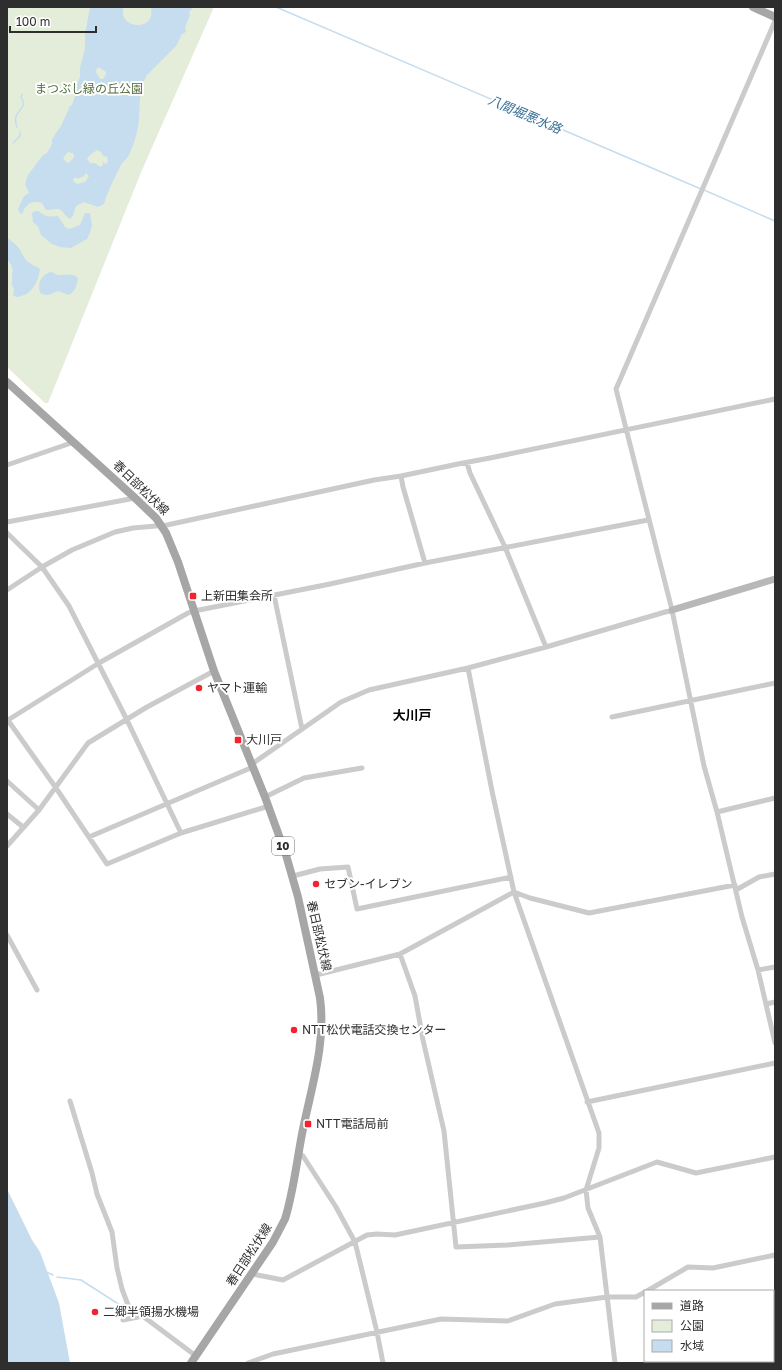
<svg xmlns="http://www.w3.org/2000/svg" width="782" height="1370" viewBox="0 0 782 1370" font-family="'Golos Text','Noto Sans JP',sans-serif">
  <rect width="100%" height="100%" fill="#fff"/>
  <path fill="#e4edda" d="M7 7H214L142 170 48 403H45L7 367Z"/>
  <path fill="#c5ddee" fill-rule="evenodd" d="M90 7H123C123 11 122 15 125 19 130 27 148 28 151 16 152 14 151 10 151 7H194L189 12 190 15 185 27 186 32 182 34 176 46 147 75C136 95 142 112 137 132 136 137 131 151 129 155 127 159 123 161 121 165 115 177 108 190 104 204L98 207 84 202 76 206 73 216 70 219C66 216 65 215 62 211 59 207 51 210 46 210L42 203C31 200 26 204 22 214L20 213 18 209 24 196 29 193 25 184 28 175 43 155 47 153 52 144V139L61 126 70 106 72 105 76 93V87L80 77V68L85 48V32L86 29ZM97 68H100L106 72V74L103 79H100L96 72ZM97 150 101 152 103 156 107 157 108 161 106 164 103 162V165L100 167 95 163H90L87 159 90 155ZM68 152 71 153H73L74 157 71 161 67 163 63 158ZM86 173 89 176 85 182 77 184 73 181V179L75 178V176L77 179 84 176Z
    M35 211H39C45 217 49 217 58 216L65 227 69 229 80 225 85 213H90L92 225 90 233 87 239 71 248 60 247 52 244 41 235 38 226 33 222 32 213Z
    M7 239H9C12 242 14 243 17 246 22 251 23 258 28 262 32 265 36 266 40 269 38 283 31 296 16 297L13 295 14 289C8 281 18 268 7 260Z
    M51 272C54 273 58 276 62 275 68 275 72 273 78 278 77 284 76 291 69 295L58 291 48 295 41 294C36 285 41 274 51 272Z
    M7 1189 32 1240 40 1252 59 1303 70 1363H7Z"/>
  <g fill="none" stroke-linecap="round" stroke-linejoin="round">
    <path stroke="#c5ddee" stroke-width="1.5" d="M276 7 701 189
      M17 127C10 109 30 111 21 97L22 94
      M13 143 20 136V132
      M704 190 775 221
      M46 1272 53 1275
      M57 1277 81 1280 120 1305"/>
    <path stroke="#cbcbcb" stroke-width="5" d="M775 21 616 389 672 610 704 766 717 812 742 917 758 970 775 1043
      M467 463 470 473 505 547 546 647
      M7 465 74 442
      M401 476 403 487 425 563
      M7 522 130 499 134 497
      M7 533 42 567 69 606 127 720 181 833
      M7 590 42 567 72 550 115 532 133 528 167 525 374 480 401 476 458 464 490 458 775 399
      M274 595 302 729
      M468 668 492 791 514 892 599 1133V1148L586 1190 588 1208 600 1237 615 1363
      M612 717 775 683
      M7 719 56 788 107 864 181 833 269 806
      M8 720 99 663 188 613 194 611 330 584 425 563 648 520
      M252 764 341 702 369 690 468 668 546 647 672 610
      M7 781 39 810
      M265 797 304 778 362 768
      M717 812 775 798
      M7 814 23 827
      M89 837 253 767
      M7 846 39 810 88 743 147 707 214 671
      M293 876 320 869 348 867 357 909 511 877
      M736 890 759 877 775 874
      M7 935 37 990
      M400 954 415 996 423 1040 444 1131 456 1247 507 1245 600 1237
      M758 970 775 967
      M316 975 400 954 514 892 530 898 589 913 735 885
      M766 1004 775 1002
      M70 1101 92 1173 97 1194 112 1232 117 1268 122 1289 128 1305 196 1356
      M587 1102 775 1063
      M303 1156 336 1207 355 1242 377 1332 383 1363
      M252 1274 283 1280 367 1235 377 1234 395 1235 545 1203 564 1198 657 1162 696 1173 775 1157
      M647 1291 688 1267 713 1268 775 1255
      M123 1320 143 1316
      M248 1363 273 1354 441 1319 508 1321 555 1304 607 1297H636L645 1292"/>
    <path stroke="#b8b8b8" stroke-width="7" d="M672 610 775 579"/>
    <path stroke="#a6a6a6" stroke-width="8" d="M753 7 775 17
      M7 382 134 497 156 518 166 533 178 562 214 671 265 797 286 855 298 897 320 998C326 1043 312 1085 303 1129 297 1158 294 1190 285 1219L273 1242 191 1363"/>
  </g>
  <g fill="#f2232f" stroke="#fff" stroke-width="1.5">
    <rect x="189" y="592" width="8" height="8" rx="2"/>
    <circle cx="199" cy="688" r="4"/>
    <rect x="234" y="736" width="8" height="8" rx="2"/>
    <circle cx="316" cy="884" r="4"/>
    <circle cx="294" cy="1030" r="4"/>
    <rect x="304" y="1120" width="8" height="8" rx="2"/>
    <circle cx="95" cy="1312" r="4"/>
  </g>
  <g text-anchor="middle" stroke-width="4" stroke-linejoin="round" paint-order="stroke">
    <rect fill="#fff" stroke="#6d6d6d" stroke-width="1" x="272" y="837" width="22" height="18" rx="3"/>
    <g font-size="11" font-weight="bold" fill="#2e2e2e">
      <text x="283" y="850">10</text>
    </g>
    <g font-size="12" fill="#506d38" stroke="#fff">
      <text x="89" y="93">まつぶし緑の丘公園</text>
    </g>
    <g font-size="12" fill="#2e2e2e" stroke="#fff">
      <text transform="translate(141 488) rotate(44)" y="4">春日部松伏線</text>
      <text transform="translate(319 936) rotate(77)" y="4">春日部松伏線</text>
      <text transform="translate(249 1255) rotate(-57)" y="4">春日部松伏線</text>
    </g>
    <g font-size="12" fill="#2e2e2e" stroke="#fff" text-anchor="start">
      <text x="201" y="600">上新田集会所</text>
      <text x="207" y="692">ヤマト運輸</text>
      <text x="246" y="744">大川戸</text>
      <text x="324" y="888">セブン-イレブン</text>
      <text x="302" y="1034">NTT松伏電話交換センター</text>
      <text x="316" y="1128">NTT電話局前</text>
      <text x="103" y="1316">二郷半領揚水機場</text>
    </g>
    <g font-size="13" font-style="italic" fill="#366f96" stroke="#fff">
      <text transform="translate(525 114) rotate(23)" y="5">八間堀悪水路</text>
    </g>
    <g font-size="13" font-weight="bold" fill="#000" stroke="#fff">
      <text x="412" y="720">大川戸</text>
    </g>
  </g>
  <rect width="782" height="1370" fill="none" stroke="#2e2e2e" stroke-width="16"/>
  <rect x="644" y="1290" width="130" height="72" fill="#ffffff" stroke="#ababab"/>
  <rect x="652" y="1303" width="20" height="6" fill="#a6a6a6" stroke="#ababab"/>
  <text x="680" y="1310" font-size="12" fill="#2e2e2e">道路</text>
  <rect x="652" y="1320" width="20" height="12" fill="#e4edda" stroke="#ababab"/>
  <text x="680" y="1330" font-size="12" fill="#2e2e2e">公園</text>
  <rect x="652" y="1340" width="20" height="12" fill="#c5ddee" stroke="#ababab"/>
  <text x="680" y="1350" font-size="12" fill="#2e2e2e">水域</text>
  <path d="M10 26v6h86v-6" fill="none" stroke="#2e2e2e" stroke-width="2"/>
  <text x="16" y="26" font-size="12" fill="#2e2e2e" stroke="#ffffff" stroke-width="3" paint-order="stroke">100 m</text>
</svg>
